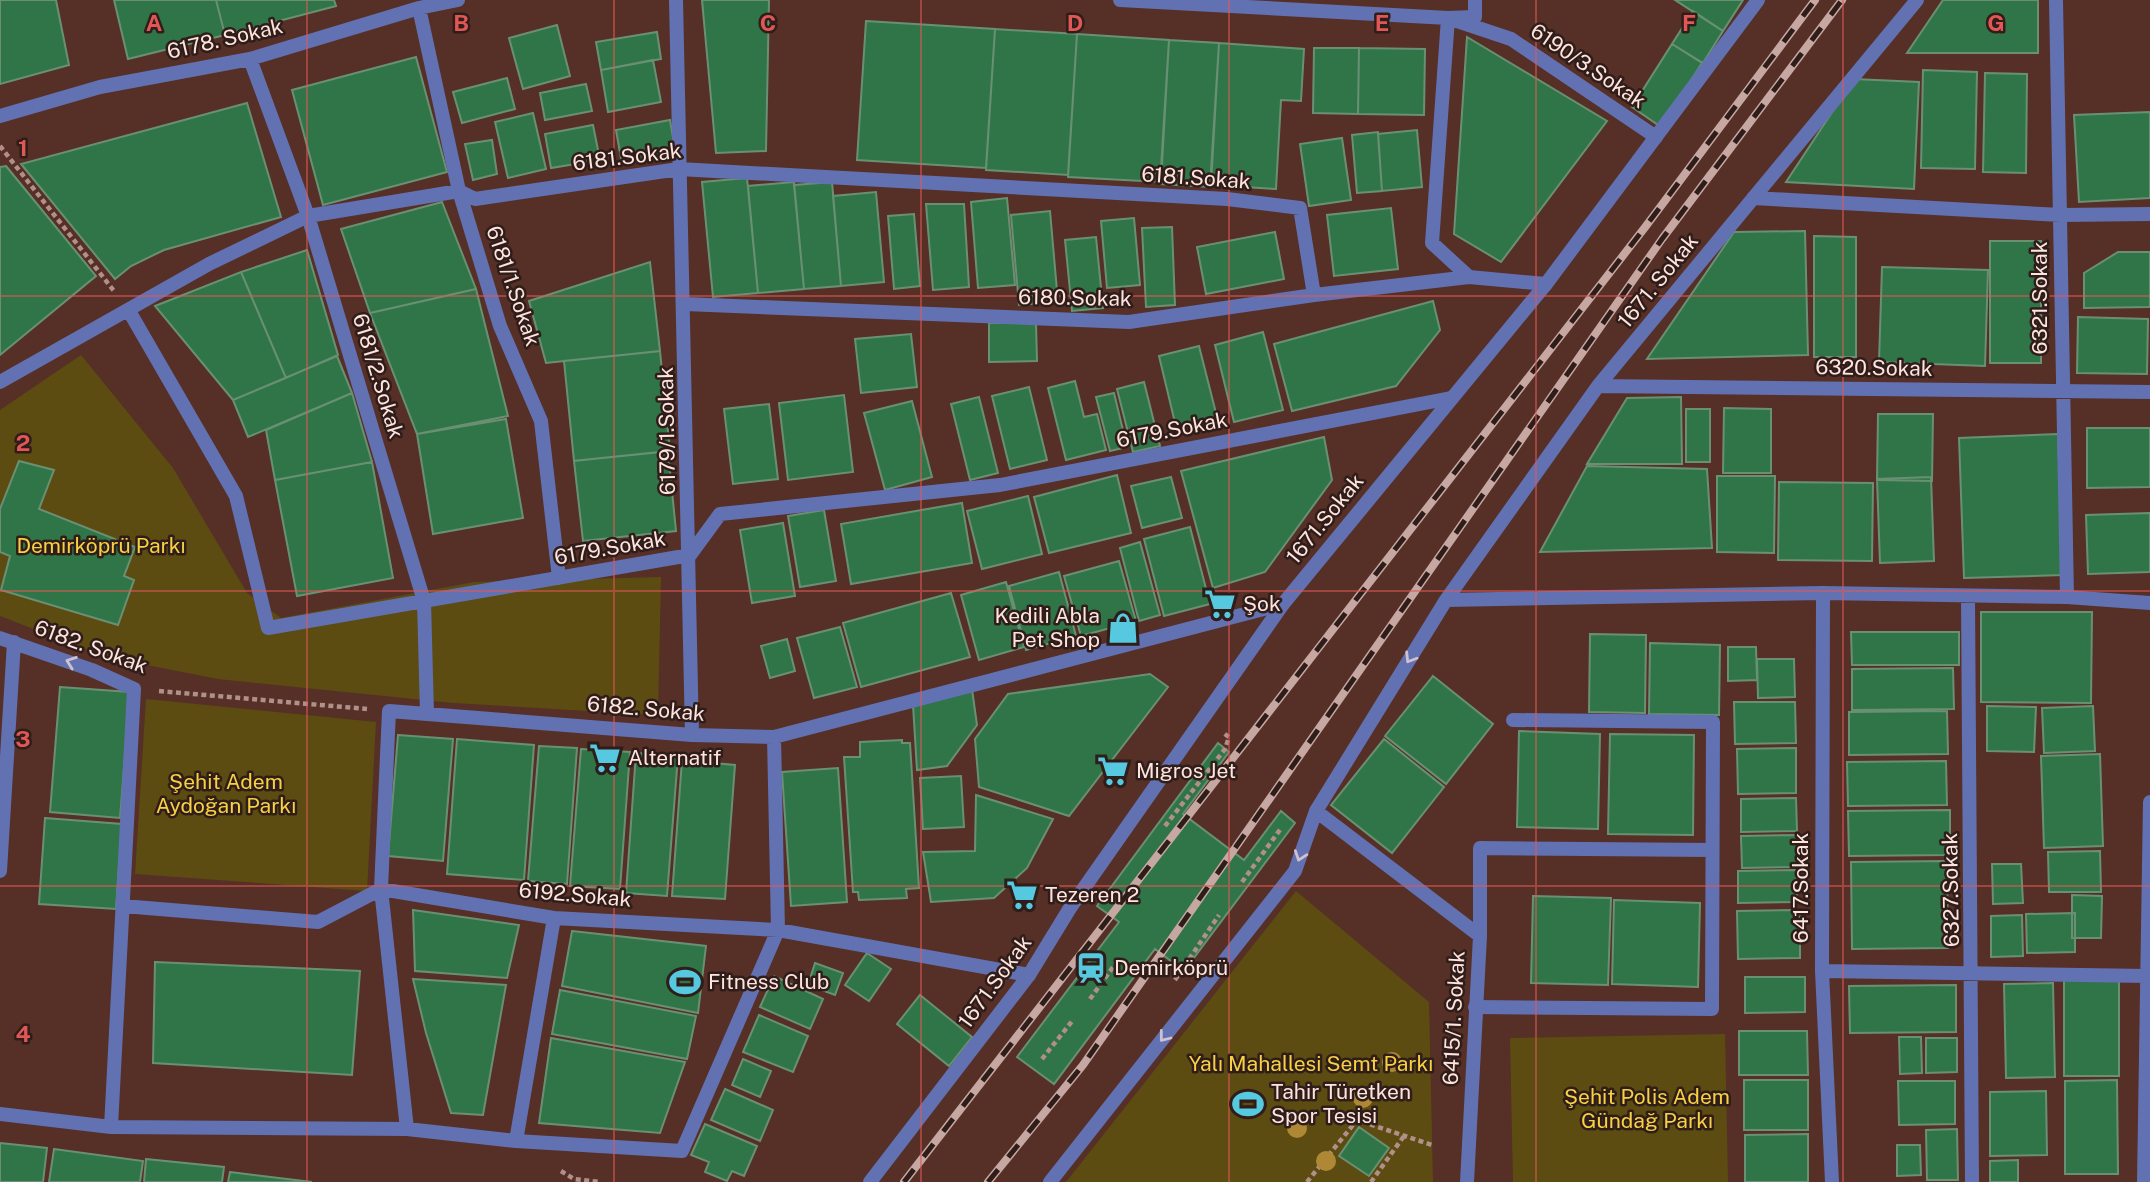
<svg xmlns="http://www.w3.org/2000/svg" width="2150" height="1182" viewBox="0 0 2150 1182" font-family="'Public Sans',sans-serif">
  <rect width="100%" height="100%" fill="#562f27"/>
  <path fill="#5c4c12" d="M81 355 173 468 247 593 281 618 474 582 661 577 658 715 453 703 218 679 106 657 0 616V410Z
    M146 699 376 722 367 891 135 874Z
    M1296 891 1429 1002 1433 1182H1066Z
    M1725 1034 1728 1182H1513L1510 1038Z"/>
  <path fill="#307548" stroke="#6a9074" stroke-width="2" d="M0 0H56L69 65 0 84Z
    M114 0H216L225 35 128 59Z
    M216 0H334L336 6 225 35Z
    M702 0H769L766 151 716 153Z
    M1675 0H1743L1723 31Z
    M1943 0H2038V53H1907Z
    M1693 11 1723 31 1703 63 1672 44Z
    M866 21 995 29 986 168 857 160Z
    M557 25 570 76 523 89 509 38Z
    M995 29 1077 34 1068 175 986 170Z
    M657 32 661 59 601 70 596 42Z
    M1077 34 1169 40 1161 182 1068 177Z
    M1467 37 1607 121 1501 262 1454 234Z
    M1169 40 1219 43 1210 187 1160 184Z
    M1219 43 1304 49 1301 101 1281 100 1276 189 1211 185Z
    M1672 44 1702 63 1661 127 1632 107Z
    M1314 48H1359L1358 114 1313 113Z
    M1359 48 1425 49 1424 115 1358 114Z
    M416 57 447 172 323 205 292 90Z
    M653 60 661 102 608 112 601 70Z
    M1923 70 1977 72 1975 169 1921 168Z
    M1985 73 2027 74 2026 173 1983 172Z
    M507 78 515 109 462 123 453 92Z
    M1854 79 1919 82 1914 189 1786 182Z
    M586 84 592 111 545 120 540 93Z
    M247 103 281 217 164 250 131 266 115 279 21 164Z
    M2150 112V198L2079 202 2074 115Z
    M533 113 546 169 508 178 495 122Z
    M670 120 676 155 622 164 616 130Z
    M593 125 600 160 551 168 545 134Z
    M1417 130 1422 187 1382 191 1378 134Z
    M1378 132 1382 191 1357 193 1352 135Z
    M1342 138 1351 200 1309 206 1300 144Z
    M492 140 497 174 473 180 465 144Z
    M6 166 96 276 0 355V167Z
    M747 178 758 293 713 297 702 182Z
    M794 182 804 289 758 293 748 186Z
    M832 182 841 286 804 289 794 185Z
    M876 192 884 282 841 286 833 196Z
    M1007 198 1015 285 978 288 971 202Z
    M442 202 476 289 370 313 341 229Z
    M926 204H964L969 287 933 290Z
    M1391 208 1398 269 1334 276 1327 215Z
    M1050 211 1058 302 1019 305 1011 215Z
    M914 214 920 286 894 289 888 216Z
    M1134 218 1140 285 1107 288 1101 221Z
    M1172 227 1175 305 1146 307 1142 228Z
    M1805 231 1808 355 1647 359 1734 232Z
    M1275 232 1284 279 1206 294 1197 247Z
    M1814 236 1856 237V357H1814Z
    M1096 237 1103 308 1072 311 1065 240Z
    M1990 241H2041V363H1990Z
    M307 250 338 355 286 378 241 272Z
    M2118 252H2150V307L2084 308V273Z
    M650 262 660 351 546 363 529 301Z
    M1882 267 1988 270 1985 366 1879 362Z
    M241 272 286 378 233 400 155 306Z
    M476 289 508 416 417 434 370 313Z
    M1433 301 1440 330 1396 386 1292 411 1274 344Z
    M2078 317 2148 319 2147 374 2077 373Z
    M989 323H1036L1037 361 989 362Z
    M1263 332 1283 410 1234 422 1215 345Z
    M911 334 917 387 861 393 855 339Z
    M1199 346 1217 417 1176 427 1159 356Z
    M660 351 670 451 574 461 564 361Z
    M337 356 352 393 248 437 233 400Z
    M1075 381 1084 417 1097 414 1106 450 1066 460 1048 388Z
    M1144 382 1160 446 1133 452 1117 389Z
    M1029 387 1047 460 1010 469 992 396Z
    M352 393 372 462 275 480 266 430Z
    M1114 393 1127 447 1110 451 1096 397Z
    M844 395 853 472 788 480 779 403Z
    M979 397 998 473 970 480 951 404Z
    M1681 397 1682 464H1587L1627 398Z
    M912 401 932 477 885 490 864 413Z
    M769 404 778 479 733 484 724 409Z
    M1724 408 1771 409V473H1723Z
    M1686 409H1710V462H1686Z
    M1878 414H1933L1932 481 1877 480Z
    M506 419 523 518 433 534 417 434Z
    M2087 428H2150V487L2087 488Z
    M2058 434 2063 575 1964 578 1959 438Z
    M1324 437 1332 480 1265 572 1213 588 1181 471Z
    M668 451 676 531 583 541 574 461Z
    M19 461 54 470 39 509 135 547 124 576 134 580 118 625 1 590 10 556 0 552V509Z
    M372 462 393 578 297 596 275 480Z
    M1587 466 1707 469 1712 548 1540 552Z
    M1117 475 1131 533 1049 553 1034 497Z
    M1717 476H1775L1774 553 1717 552Z
    M1171 477 1182 518 1142 528 1131 486Z
    M1931 477 1934 561 1880 563 1877 479Z
    M1779 482 1873 483 1872 561 1778 560Z
    M1028 496 1042 554 982 569 967 511Z
    M962 503 972 563 851 584 841 524Z
    M824 510 836 581 800 587 788 516Z
    M2150 513V572L2088 574 2086 515Z
    M783 523 795 596 752 603 740 530Z
    M1190 527 1210 604 1164 616 1144 539Z
    M1140 542 1160 615 1139 621 1120 548Z
    M1119 561 1136 621 1081 636 1064 576Z
    M1059 572 1076 636 1026 650 1009 586Z
    M1006 582 1024 647 979 660 961 595Z
    M951 593 970 657 861 687 843 623Z
    M1981 612H2092L2091 703 1981 702Z
    M840 627 857 687 814 698 797 638Z
    M1851 632H1959V665H1852Z
    M1590 634 1646 635 1645 713 1589 712Z
    M787 639 795 671 770 678 761 646Z
    M1650 643 1720 645 1719 715 1649 714Z
    M1728 647H1756L1757 680 1728 681Z
    M1757 659H1794L1795 697 1758 698Z
    M1953 668 1954 709 1852 710V669Z
    M1150 674 1168 687 1069 816 979 787 975 739 1008 694Z
    M1433 676 1493 724 1446 784 1385 736Z
    M60 687 130 692 120 818 50 812Z
    M972 689 977 725 947 766 917 770 913 705Z
    M1734 702H1795L1796 743 1735 744Z
    M1987 706 2036 707 2034 752 1987 751Z
    M2093 706 2095 751 2044 753 2042 708Z
    M1947 711 1948 754 1849 755V712Z
    M1519 731 1600 734 1598 829 1517 827Z
    M1610 734 1694 735 1693 835 1608 834Z
    M398 735 453 739 443 861 388 856Z
    M457 739 534 745 524 880 447 874Z
    M1384 739 1444 787 1392 853 1331 805Z
    M902 740V743H910L919 888 906 889 907 898 859 900 858 892H853L844 757H860V742Z
    M1218 743 1229 752 1183 814 1244 860 1281 811 1295 823 1184 971 1155 949 1054 1084 1017 1057 1119 922 1097 906Z
    M539 746 577 748 567 884 528 881Z
    M1796 748V793L1738 794 1737 749Z
    M581 749 630 752 620 889 570 886Z
    M636 753 678 756 667 896 626 893Z
    M2100 754 2103 846 2044 848 2041 756Z
    M682 760 735 765 725 899 672 896Z
    M1946 761 1947 805 1848 806 1847 762Z
    M838 768 847 902 791 906 782 772Z
    M961 776 964 827 923 829 920 778Z
    M976 795 1053 819 1027 868 994 898 931 902 923 852 975 851Z
    M1796 798 1797 831 1741 832V799Z
    M1950 810V855L1849 856 1848 811Z
    M45 818 122 824 116 909 39 904Z
    M1797 835V867L1742 868 1741 836Z
    M2100 851 2101 892H2049L2048 852Z
    M1947 861 1948 948 1852 949 1851 862Z
    M1992 864H2021L2023 903 1993 904Z
    M1796 870 1797 902 1738 903V871Z
    M2072 895 2102 896 2101 938H2072Z
    M1533 896 1611 898 1608 985 1531 983Z
    M1614 900 1700 903 1698 987 1612 984Z
    M413 910 519 925 507 978 415 971Z
    M1800 910V958L1738 959 1737 911Z
    M2075 913V952L2027 953 2026 914Z
    M2022 915 2023 956 1991 957V916Z
    M572 931 706 946 698 1013 562 986Z
    M867 953 891 969 869 1001 845 985Z
    M155 962 360 971 352 1075 153 1063Z
    M815 963 843 973 835 995 808 985Z
    M774 976 823 999 810 1029 760 1007Z
    M1745 977H1805V1012L1745 1013Z
    M413 979 506 985 483 1115 451 1113 426 1033Z
    M2064 979H2119V1076H2064Z
    M2053 983 2055 1077 2006 1078 2004 984Z
    M1956 985V1032L1850 1033 1849 986Z
    M560 990 696 1016 687 1059 552 1034Z
    M920 995 972 1037 949 1066 897 1024Z
    M759 1015 808 1036 793 1072 743 1052Z
    M1739 1031H1807L1808 1075H1739Z
    M1899 1037H1921L1922 1073 1900 1074Z
    M551 1038 685 1062 660 1133 539 1123Z
    M1926 1038H1957V1072L1926 1073Z
    M743 1059 771 1071 760 1097 732 1085Z
    M1744 1080H1808V1130H1744Z
    M2117 1080 2118 1174H2065V1081Z
    M1898 1081H1955V1124L1899 1125Z
    M725 1089 773 1110 760 1141 711 1120Z
    M2046 1091 2047 1155 1990 1156V1092Z
    M705 1124 757 1146 744 1176 732 1171 727 1181 705 1172 709 1162 691 1155Z
    M1359 1127 1389 1148 1369 1176 1339 1156Z
    M1957 1129 1958 1180H1927L1926 1130Z
    M1808 1134V1182H1745V1135Z
    M0 1143 47 1148 43 1182H0Z
    M1897 1145H1920L1921 1175 1897 1176Z
    M54 1149 143 1161 140 1182H49Z
    M146 1159 224 1167 222 1182H144Z
    M2018 1160V1182H1990V1161Z
    M230 1172 312 1182H228Z"/>
  <g fill="none" stroke-linecap="round" stroke-linejoin="round">
    <path stroke="#b1908a" stroke-width="4.5" stroke-dasharray="5 3.5" stroke-linecap="butt" d="M0 146 114 291
      M159 691 367 709
      M1165 826 1225 749 1229 737 1222 732
      M1242 882 1282 827
      M1175 980 1219 915
      M1090 999 1116 963
      M1042 1059 1073 1020
      M561 1171 574 1179 600 1182
      M1307 1182 1357 1120 1432 1145
      M1371 1182 1404 1136"/>
    <path stroke="#6271b2" stroke-width="14" d="M1480 936V848L1712 850
      M1475 1007 1712 1009 1713 722 1513 720"/>
    <path stroke="#6271b2" stroke-width="14" d="M676 0 692 735
      M1120 0 1448 18 1511 39 1656 137
      M2056 0 2067 597
      M419 8 459 191 500 326 541 421 559 578
      M250 59 308 216 424 601 427 714
      M0 116 100 87 250 59 419 8 458 0
      M1753 198 2061 215 2150 214
      M1469 277 1432 243 1448 18 1475 17V0
      M685 304 1129 322 1314 295 1469 277 1546 284
      M129 311 236 496 268 628 690 555 720 514 1000 485 1451 398
      M0 382 209 264 308 216 459 191 475 199 679 169 1227 199 1300 208 1314 295
      M1598 386 2150 392
      M1823 593 1822 971 1832 1182
      M1968 598 1972 1182
      M1446 600 1823 593 2067 597 2150 603
      M0 638 92 670 134 689 111 1127
      M1316 811 1480 936 1467 1182
      M0 871 14 642
      M123 906 318 922 381 889 554 918 778 930 1029 975
      M1822 971 2147 976
      M0 1114 111 1127 407 1129 516 1141 682 1151 778 930 774 737
      M407 1129 381 889 389 711 692 735 774 737 1283 604
      M516 1141 554 918
      M1050 1182 1295 871 1316 811 1446 600 1598 386 1917 0
      M2144 1182 2150 802"/>
    <path stroke="#6271b2" stroke-width="14" d="M870 1182 1029 975 1070 908 1283 604 1546 284 1758 0"/>
    <defs>
      <path id="rail" d="M904 1182 1646 226 1815 0
        M988 1182 1083 1065 1662 239 1842 0"/>
    </defs>
    <use href="#rail" stroke="#c6a7a1" stroke-width="8"/>
    <use href="#rail" stroke="#2f1d19" stroke-width="5" stroke-dasharray="16" stroke-linecap="butt"/>
  </g>
  <g fill="#af8836">
    <circle cx="1392" cy="1062" r="10"/>
    <circle cx="1363" cy="1098" r="10"/>
    <circle cx="1297" cy="1128" r="10"/>
    <circle cx="1326" cy="1161" r="10"/>
  </g>
  <defs><path id="oneway-chevron" d="M-2-3.5L2.5 0L-2 3.5" fill="none" stroke-width="1.6" stroke-linecap="round" stroke-linejoin="round" transform="scale(1.75)"/></defs>
  <g stroke="#cfc1d1">
    <use href="#oneway-chevron" transform="translate(1410 658) rotate(122)"/>
    <use href="#oneway-chevron" transform="translate(71 662) rotate(-160)"/>
    <use href="#oneway-chevron" transform="translate(1300 856) rotate(109)"/>
    <use href="#oneway-chevron" transform="translate(1164 1037) rotate(128)"/>
  </g>
  <path fill="none" stroke="#e05756" stroke-width="2" stroke-opacity="0.55" d="M307 0V1182M614 0V1182M921 0V1182M1229 0V1182M1536 0V1182M1843 0V1182M0 296H2150M0 591H2150M0 886H2150"/>
  <defs>
    <symbol id="supermarket-bare" viewBox="-9 -9 18 18"><path d="M-6-5.5h2.5l.6 2H6L4.5 2H-2.5L-4.4-4H-6ZM-1.5 3.2a1.3 1.3 0 1 0 .1 0ZM3 3.2a1.3 1.3 0 1 0 .1 0Z" fill="#56c9e0" stroke="#2f1d19" stroke-width="2.5" paint-order="stroke"/></symbol>
    <symbol id="shop-bare" viewBox="-9 -9 18 18"><path d="M-5-2.5h2.3a2.7 3.5 0 0 1 5.4 0H5L5.5 6h-11ZM-1.5-2.5h3a1.5 2.3 0 0 0-3 0Z" fill="#56c9e0" stroke="#2f1d19" stroke-width="2.5" paint-order="stroke"/></symbol>
    <symbol id="station-bare" viewBox="-9 -9 18 18"><path d="M-3-6H3Q5-6 5-4V2Q5 4 3 4L4.5 6H3L1.5 4h-3L-3 6H-4.5L-3 4Q-5 4-5 2V-4Q-5-6-3-6ZM-3.5-4v3h7v-3ZM-3.5 1v1.5H-2V1ZM2 1v1.5H3.5V1Z" fill="#56c9e0" stroke="#2f1d19" stroke-width="2.5" paint-order="stroke"/></symbol>
    <symbol id="stadium-bare" viewBox="-9 -9 18 18"><path d="M0-5a6.5 5 0 1 0 0 10a6.5 5 0 1 0 0-10ZM-3.5-1.8h7v3.6h-7Z" fill="#56c9e0" stroke="#2f1d19" stroke-width="2.5" paint-order="stroke"/></symbol>
  </defs>
  <g fill-rule="evenodd">
    <use href="#supermarket-bare" x="1198" y="582" width="44" height="44"/>
    <use href="#shop-bare" x="1101" y="606" width="44" height="44"/>
    <use href="#supermarket-bare" x="583" y="736" width="44" height="44"/>
    <use href="#supermarket-bare" x="1091" y="749" width="44" height="44"/>
    <use href="#supermarket-bare" x="1000" y="873" width="44" height="44"/>
    <use href="#station-bare" x="1069" y="946" width="44" height="44"/>
    <use href="#stadium-bare" x="663" y="960" width="44" height="44"/>
    <use href="#stadium-bare" x="1226" y="1082" width="44" height="44"/>
  </g>
  <g text-anchor="middle" stroke-width="5" stroke-linejoin="round" paint-order="stroke">
    <g font-size="21" fill="#fee3de" stroke="#2f1d19">
      <text transform="translate(225 39) rotate(-13)" y="7">6178. Sokak</text>
      <text transform="translate(1588 66) rotate(34)" y="7">6190/3.Sokak</text>
      <text transform="translate(627 157) rotate(-7)" y="7">6181.Sokak</text>
      <text transform="translate(1196 178) rotate(4)" y="7">6181.Sokak</text>
      <text transform="translate(1658 281) rotate(-51)" y="7">1671. Sokak</text>
      <text transform="translate(513 286) rotate(71)" y="7">6181/1.Sokak</text>
      <text transform="translate(1075 298) rotate(1)" y="7">6180.Sokak</text>
      <text transform="translate(2040 298) rotate(-90)" y="7">6321.Sokak</text>
      <text transform="translate(1874 368) rotate(1)" y="7">6320.Sokak</text>
      <text transform="translate(378 376) rotate(73)" y="7">6181/2.Sokak</text>
      <text transform="translate(1172 430) rotate(-11)" y="7">6179.Sokak</text>
      <text transform="translate(667 431) rotate(-91)" y="7">6179/1.Sokak</text>
      <text transform="translate(1325 519) rotate(-51)" y="7">1671.Sokak</text>
      <text transform="translate(610 548) rotate(-10)" y="7">6179.Sokak</text>
      <text transform="translate(91 647) rotate(20)" y="7">6182. Sokak</text>
      <text transform="translate(646 709) rotate(5)" y="7">6182. Sokak</text>
      <text transform="translate(1801 888) rotate(-90)" y="7">6417.Sokak</text>
      <text transform="translate(1951 890) rotate(-91)" y="7">6327.Sokak</text>
      <text transform="translate(575 895) rotate(5)" y="7">6192.Sokak</text>
      <text transform="translate(995 982) rotate(-54)" y="7">1671.Sokak</text>
      <text transform="translate(1454 1018) rotate(-87)" y="7">6415/1. Sokak</text>
    </g>
    <g font-size="21" fill="#f7d043" stroke="#2f1d19">
      <text x="101" y="553">Demirköprü Parkı</text>
      <text x="226" y="789">Şehit Adem<tspan x="226" dy="24">Aydoğan Parkı</tspan></text>
      <text x="1311" y="1071">Yalı Mahallesi Semt Parkı</text>
      <text x="1647" y="1104">Şehit Polis Adem<tspan x="1647" dy="24">Gündağ Parkı</tspan></text>
    </g>
    <g font-size="21" fill="#fee3de" stroke="#2f1d19" text-anchor="start">
      <text x="1243" y="611">Şok</text>
      <text x="1100" y="623" text-anchor="end">Kedili Abla<tspan x="1100" dy="24">Pet Shop</tspan></text>
      <text x="628" y="765">Alternatif</text>
      <text x="1136" y="778">Migros Jet</text>
      <text x="1045" y="902">Tezeren 2</text>
      <text x="1114" y="975">Demirköprü</text>
      <text x="708" y="989">Fitness Club</text>
      <text x="1271" y="1099">Tahir Türetken<tspan x="1271" dy="24">Spor Tesisi</tspan></text>
    </g>
  </g>
  <g font-size="23" text-anchor="middle" font-weight="bold" fill="#e05756" stroke="#2f1d19" stroke-width="5" stroke-linejoin="round" paint-order="stroke">
    <text x="154" y="31">A</text>
    <text x="461" y="31">B</text>
    <text x="768" y="31">C</text>
    <text x="1075" y="31">D</text>
    <text x="1382" y="31">E</text>
    <text x="1689" y="31">F</text>
    <text x="1996" y="31">G</text>
    <text x="23" y="156">1</text>
    <text x="23" y="451">2</text>
    <text x="23" y="747">3</text>
    <text x="23" y="1042">4</text>
  </g>
</svg>
